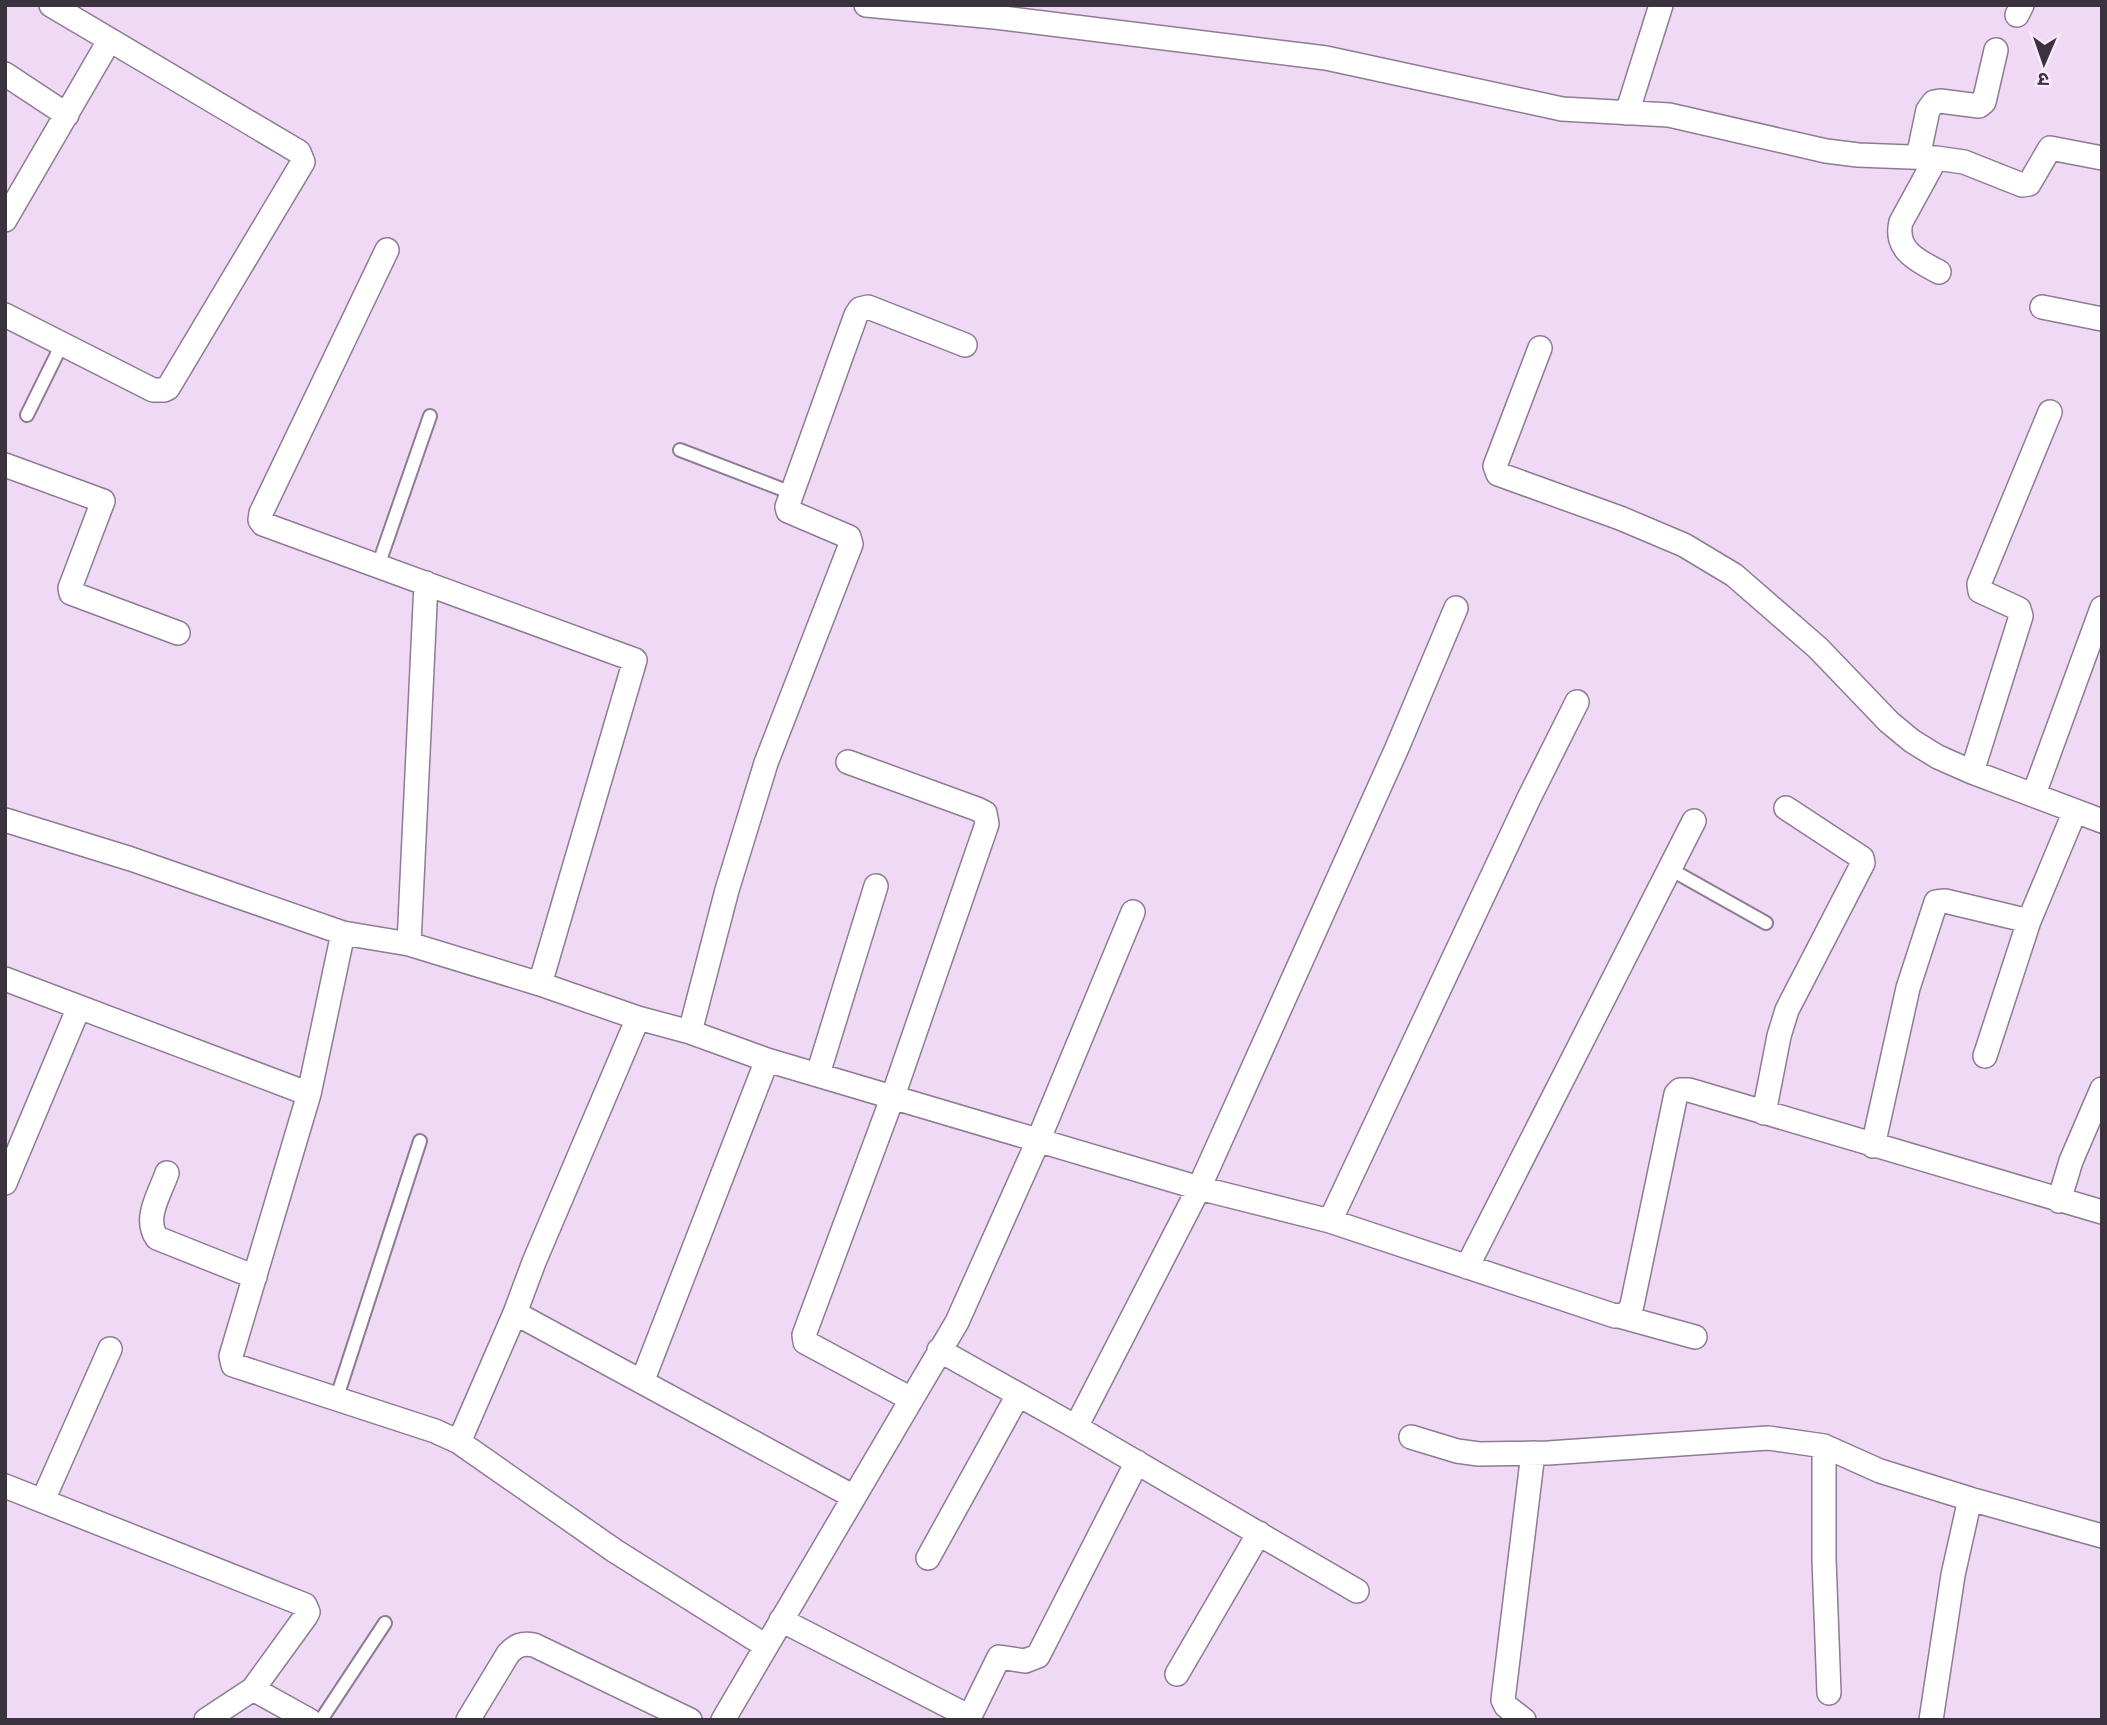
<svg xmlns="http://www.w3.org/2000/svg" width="2107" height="1725" viewBox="0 0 2107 1725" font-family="Rubik,'Noto Sans Devanagari',sans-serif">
  <rect width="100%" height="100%" fill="#efd9f5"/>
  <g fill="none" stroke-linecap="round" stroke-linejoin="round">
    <defs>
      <path id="service" d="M27 415 62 344
        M680 450 792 493
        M378 566 430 416
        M1670 869 1766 923
        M336 1400 420 1141
        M321 1720 385 1623"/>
      <path id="minor" d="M866 5 995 17 1326 58 1562 109 1669 115 1826 151 1858 155 1936 158 1964 162 2022 185 2029 184 2050 148 2102 158
        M2017 15 2022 5
        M5 74 67 115
        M1627 113 1661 5
        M1918 157 1928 110 1934 102 1940 101 1979 106 1984 102 1996 50
        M1936 158 1901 222C1894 250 1918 261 1939 272
        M5 220 109 41
        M387 250 261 513 260 520 263 524 635 660 540 984 638 1018 690 1032 767 1060 1199 1188 1330 1221 1615 1316 1627 1314 1632 1305 1676 1094 1680 1090H1689L2102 1212
        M2042 307 2102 319
        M5 315 153 390H164L168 388 303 162 299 152 51 5
        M1540 348 1495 466 1498 474 1620 518 1684 545 1734 575 1818 648 1889 722 1912 741 1938 757 1972 772 2102 821
        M5 465 103 501 70 588 71 593 178 633
        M848 762 977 809 985 813 987 824 893 1096 804 1335 805 1342 911 1399
        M1972 772 2021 616 2019 609 1980 591 1979 584 2050 412
        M2034 794 2102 608
        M5 820 131 859 343 933 309 1094 231 1356 233 1365 435 1431 459 1442 615 1551 766 1646
        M343 933 409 944 540 984
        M409 944 426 583
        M5 979 309 1094
        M638 1018 534 1262 515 1313 854 1497
        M690 1032 727 890 766 763 851 544 849 537 788 511 787 507 856 315 860 309 868 307 965 345
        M1985 1056 2029 921 2075 811
        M818 1074 876 886
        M1764 1113 1779 1036 1787 1010 1863 863 1862 858 1786 808
        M1873 1146 1908 988 1936 902 1945 901 2029 921
        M167 1173C160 1194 143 1218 157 1238L255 1277
        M5 1183 79 1007
        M2059 1201 2071 1161 2102 1089
        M1330 1221 1529 798 1577 702
        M1467 1267 1694 821
        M1619 1316 1695 1337
        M939 1350 1076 1427 1357 1591
        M642 1382 767 1060
        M1076 1427 1199 1188 1397 748 1456 608
        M1411 1437 1457 1451 1479 1454 1548 1453 1768 1438 1824 1446 1880 1471 1970 1499 2102 1536
        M459 1442 515 1313
        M1824 1446V1559L1829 1693
        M5 1486 305 1605 308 1612 306 1616 253 1689
        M43 1500 110 1349
        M928 1558 1018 1395
        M781 1620 968 1716 971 1714 999 1657 1025 1661 1038 1656 1137 1462
        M1177 1674 1259 1533
        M206 1720 253 1689 309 1720
        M468 1720 508 1654C516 1645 522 1643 534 1645L690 1720
        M723 1720 957 1322 1038 1141 1133 912
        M1524 1720 1506 1706 1503 1700 1533 1453
        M1931 1720 1953 1575 1970 1499"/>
    </defs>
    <use href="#service" stroke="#8e7b94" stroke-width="16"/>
    <use href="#minor" stroke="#8e7b94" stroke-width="26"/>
    <use href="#service" stroke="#fff" stroke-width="12"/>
    <use href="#minor" stroke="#fff" stroke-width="23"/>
  </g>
  <rect width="2107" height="1725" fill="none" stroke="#3a323d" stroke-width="14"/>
  <g transform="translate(2044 63) rotate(182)" stroke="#fae8ff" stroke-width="5" paint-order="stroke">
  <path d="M0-5L12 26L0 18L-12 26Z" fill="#3a323d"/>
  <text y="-10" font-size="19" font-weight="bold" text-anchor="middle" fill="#3a323d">उ</text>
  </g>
</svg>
